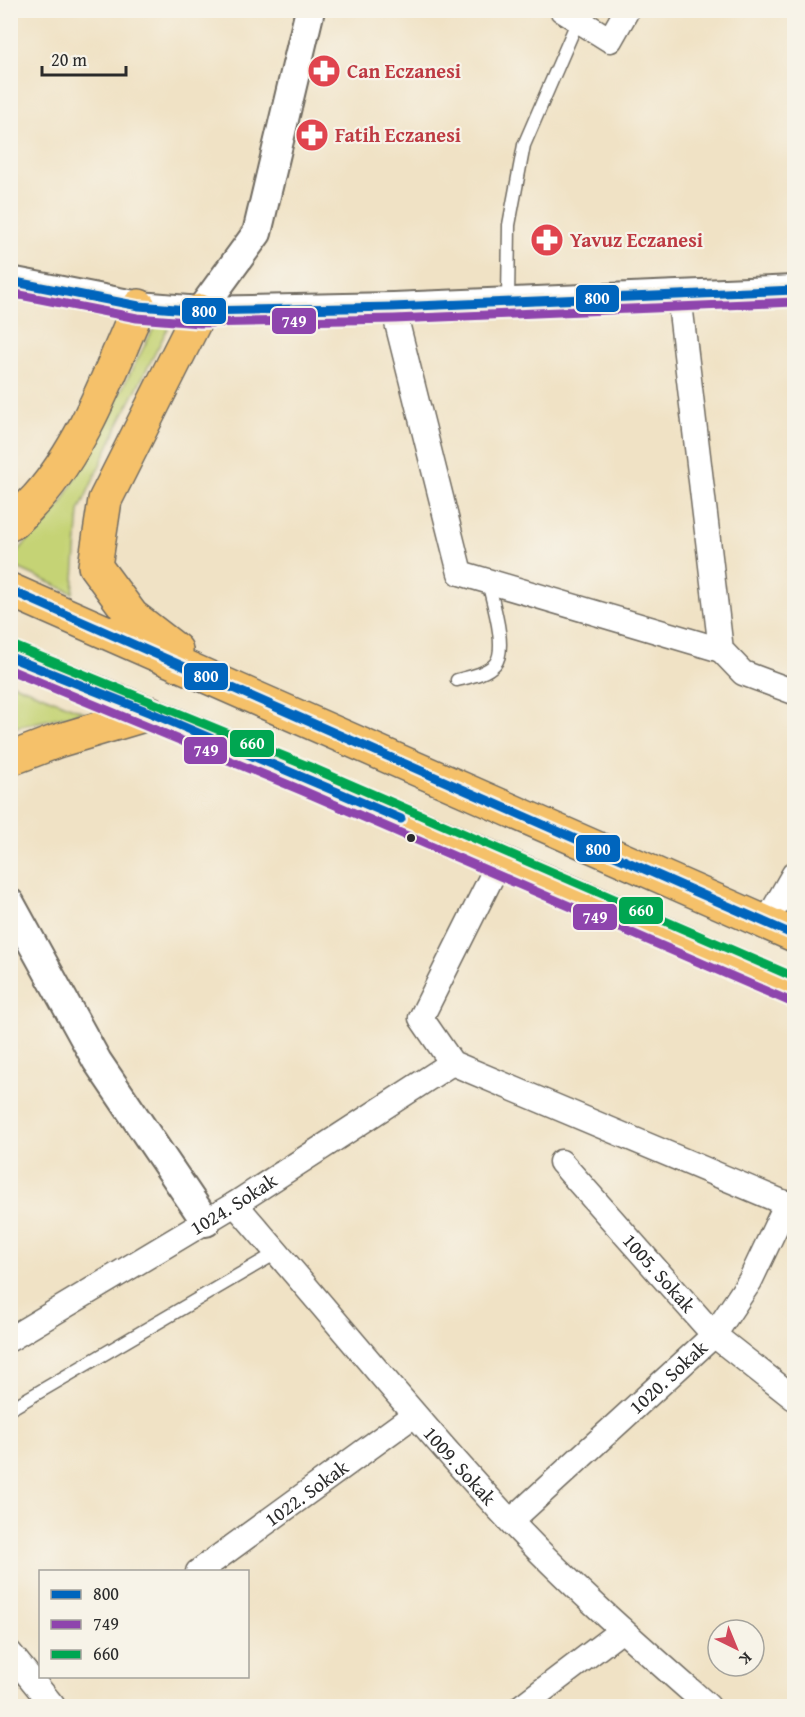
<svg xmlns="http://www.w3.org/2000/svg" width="805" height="1717" viewBox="0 0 805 1717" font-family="'Gentium Book Plus',serif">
  <rect width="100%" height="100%" fill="#f7f3e8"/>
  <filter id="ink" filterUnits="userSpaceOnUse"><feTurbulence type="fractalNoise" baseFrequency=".0167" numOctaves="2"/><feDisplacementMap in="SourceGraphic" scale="12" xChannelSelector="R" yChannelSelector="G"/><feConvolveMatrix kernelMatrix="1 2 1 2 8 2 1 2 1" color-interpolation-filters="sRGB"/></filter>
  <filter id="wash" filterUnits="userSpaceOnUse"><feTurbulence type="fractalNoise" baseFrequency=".008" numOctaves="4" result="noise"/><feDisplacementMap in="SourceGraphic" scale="24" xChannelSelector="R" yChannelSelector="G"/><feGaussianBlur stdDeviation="1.35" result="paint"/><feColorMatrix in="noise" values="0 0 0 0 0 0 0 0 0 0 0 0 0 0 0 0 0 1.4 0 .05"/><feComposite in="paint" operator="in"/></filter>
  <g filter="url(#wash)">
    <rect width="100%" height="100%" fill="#f0e2c5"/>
    <path fill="#c5d375" stroke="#787f50" stroke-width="1.5" d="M156 324 169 326 121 419 79 511 73 593 11 565 10 560 62 503Z
      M10 683H11L84 712 11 728Z"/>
  </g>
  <g filter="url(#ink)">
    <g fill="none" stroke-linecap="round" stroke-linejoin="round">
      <defs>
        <path id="service" d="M508 302 509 225 524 145 578 20
          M457 680C469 677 486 674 495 664 508 649 492 600 488 582
          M10 1409 278 1252"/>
        <g id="minor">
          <path d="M562 10 610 40 627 10"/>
          <path d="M679 295 721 650 743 673 794 692"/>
          <path d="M393 307 460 573 721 650"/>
          <path d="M500 860 421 1018 452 1063 794 1207"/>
          <path d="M766 923 794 874"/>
          <path id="s1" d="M561 1162 714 1335 794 1398"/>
          <path id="s2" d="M235 1204C327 1309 414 1418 509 1520 571 1586 640 1646 708 1706"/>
          <path id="s3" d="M10 1339 235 1204 452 1063"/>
          <path id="s4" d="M511 1521 714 1335 750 1281 787 1203"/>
          <path id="s5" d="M198 1572 414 1415"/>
          <path d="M10 1653 53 1706"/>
          <path d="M522 1706 622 1630"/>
        </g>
        <path id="tertiary" d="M10 281 139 306 200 311 393 307 794 290
          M200 311 257 233 310 10
          M10 903 97 1061 206 1222"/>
        <path id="trunk" d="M10 524C21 517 28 507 37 498 85 444 110 371 139 306
          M10 590 794 935
          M176 650 132 616 95 566 105 500 200 311
          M10 657C274 762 535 876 794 990
          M10 759 57 741 151 713"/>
      </defs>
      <use href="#service" stroke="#706b61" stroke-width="15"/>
      <use href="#minor" stroke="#706b61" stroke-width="27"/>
      <use href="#tertiary" stroke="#706b61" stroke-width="32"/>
      <use href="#trunk" stroke="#706b61" stroke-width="36"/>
      <use href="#service" stroke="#fff" stroke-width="12"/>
      <use href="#minor" stroke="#fff" stroke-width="24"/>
      <use href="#tertiary" stroke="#fff" stroke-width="28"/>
      <use href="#trunk" stroke="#f5c16b" stroke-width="33"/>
      <defs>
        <path id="bus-1" d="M10 281 139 306 200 311 393 307 794 290
          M10 590 794 935
          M10 657 151 713 401 819"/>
        <path id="bus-2" d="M10 293 137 318 200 323 394 319 794 302
          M10 670 301 790 789 1001"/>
        <path id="bus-3" d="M14 646 310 767 794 977"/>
      </defs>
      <use href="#bus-1" stroke="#f7f3e8" stroke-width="14"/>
      <use href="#bus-2" stroke="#f7f3e8" stroke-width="14"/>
      <use href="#bus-3" stroke="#f7f3e8" stroke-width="14"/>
      <use href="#bus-1" stroke="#0065bd" stroke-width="9"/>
      <use href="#bus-2" stroke="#8e44ad" stroke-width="9"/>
      <use href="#bus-3" stroke="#00a651" stroke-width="9"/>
    </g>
  </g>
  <defs>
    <symbol id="pharmacy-disc" viewBox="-11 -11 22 22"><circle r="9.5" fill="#e0444e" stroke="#f7f3e8"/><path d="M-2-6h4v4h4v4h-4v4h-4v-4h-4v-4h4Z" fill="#fff"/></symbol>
  </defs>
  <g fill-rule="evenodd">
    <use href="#pharmacy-disc" x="305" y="52" width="38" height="38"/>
    <use href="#pharmacy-disc" x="293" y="116" width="38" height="38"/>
    <use href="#pharmacy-disc" x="528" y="221" width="38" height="38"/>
  </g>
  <circle fill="#2b2b2b" stroke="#f7f3e8" stroke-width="2" cx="411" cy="838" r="5"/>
  <g text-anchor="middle" stroke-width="4.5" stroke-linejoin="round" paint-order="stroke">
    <g font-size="20" font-weight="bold" fill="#be3a42" stroke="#f7f3e8" text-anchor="start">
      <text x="347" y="78">Can Eczanesi</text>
      <text x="335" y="142">Fatih Eczanesi</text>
      <text x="570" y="247">Yavuz Eczanesi</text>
    </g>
    <g font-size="20" fill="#2b2b2b" stroke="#f7f3e8">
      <text dy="7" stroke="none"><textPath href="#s3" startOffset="261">1024. Sokak</textPath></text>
      <text dy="7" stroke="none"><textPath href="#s1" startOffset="148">1005. Sokak</textPath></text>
      <text dy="7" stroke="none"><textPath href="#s4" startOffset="213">1020. Sokak</textPath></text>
      <text dy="7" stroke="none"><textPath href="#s2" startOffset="345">1009. Sokak</textPath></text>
      <text dy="7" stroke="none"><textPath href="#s5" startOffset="134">1022. Sokak</textPath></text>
    </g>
  </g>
  <g stroke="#f7f3e8" stroke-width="2">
    <rect x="575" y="284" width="45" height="29" rx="6" fill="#0065bd"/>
    <rect x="181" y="297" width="46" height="28" rx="6" fill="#0065bd"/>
    <rect x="271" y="307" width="46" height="28" rx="6" fill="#8e44ad"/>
    <rect x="183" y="662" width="46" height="29" rx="6" fill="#0065bd"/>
    <rect x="229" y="729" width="46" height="29" rx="6" fill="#00a651"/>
    <rect x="183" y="736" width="45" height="29" rx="6" fill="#8e44ad"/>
    <rect x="575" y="834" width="46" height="29" rx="6" fill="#0065bd"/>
    <rect x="618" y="896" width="46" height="29" rx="6" fill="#00a651"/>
    <rect x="572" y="903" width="46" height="28" rx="6" fill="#8e44ad"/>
  </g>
  <g font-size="16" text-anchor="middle" font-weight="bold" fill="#fff">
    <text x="597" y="304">800</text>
    <text x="204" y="317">800</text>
    <text x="294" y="327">749</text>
    <text x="206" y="682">800</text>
    <text x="252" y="749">660</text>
    <text x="206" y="756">749</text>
    <text x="598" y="855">800</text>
    <text x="641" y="916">660</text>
    <text x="595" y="923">749</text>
  </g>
  <rect width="805" height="1717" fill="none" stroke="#f7f3e8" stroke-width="36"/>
  <rect x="39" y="1570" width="210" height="108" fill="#f7f3e8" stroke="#a5a39c" stroke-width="1.5"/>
  <rect x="51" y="1590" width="30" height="9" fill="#0065bd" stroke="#a5a39c" stroke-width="1.5"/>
  <text x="93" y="1600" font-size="18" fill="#2b2b2b">800</text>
  <rect x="51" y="1620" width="30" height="9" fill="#8e44ad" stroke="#a5a39c" stroke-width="1.5"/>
  <text x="93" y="1630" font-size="18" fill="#2b2b2b">749</text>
  <rect x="51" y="1650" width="30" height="9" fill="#00a651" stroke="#a5a39c" stroke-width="1.5"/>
  <text x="93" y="1660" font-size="18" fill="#2b2b2b">660</text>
  <g transform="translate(736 1648) rotate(137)"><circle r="28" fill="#f7f3e8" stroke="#a5a39c" stroke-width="1.5"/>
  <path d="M0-4.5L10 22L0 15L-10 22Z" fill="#d1495b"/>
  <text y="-9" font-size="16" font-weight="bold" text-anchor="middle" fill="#2b2b2b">K</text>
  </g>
  <path d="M42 66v9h84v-9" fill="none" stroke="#2b2b2b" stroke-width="3"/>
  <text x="51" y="66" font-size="18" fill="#2b2b2b" stroke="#f7f3e8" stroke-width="4.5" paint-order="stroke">20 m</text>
</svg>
